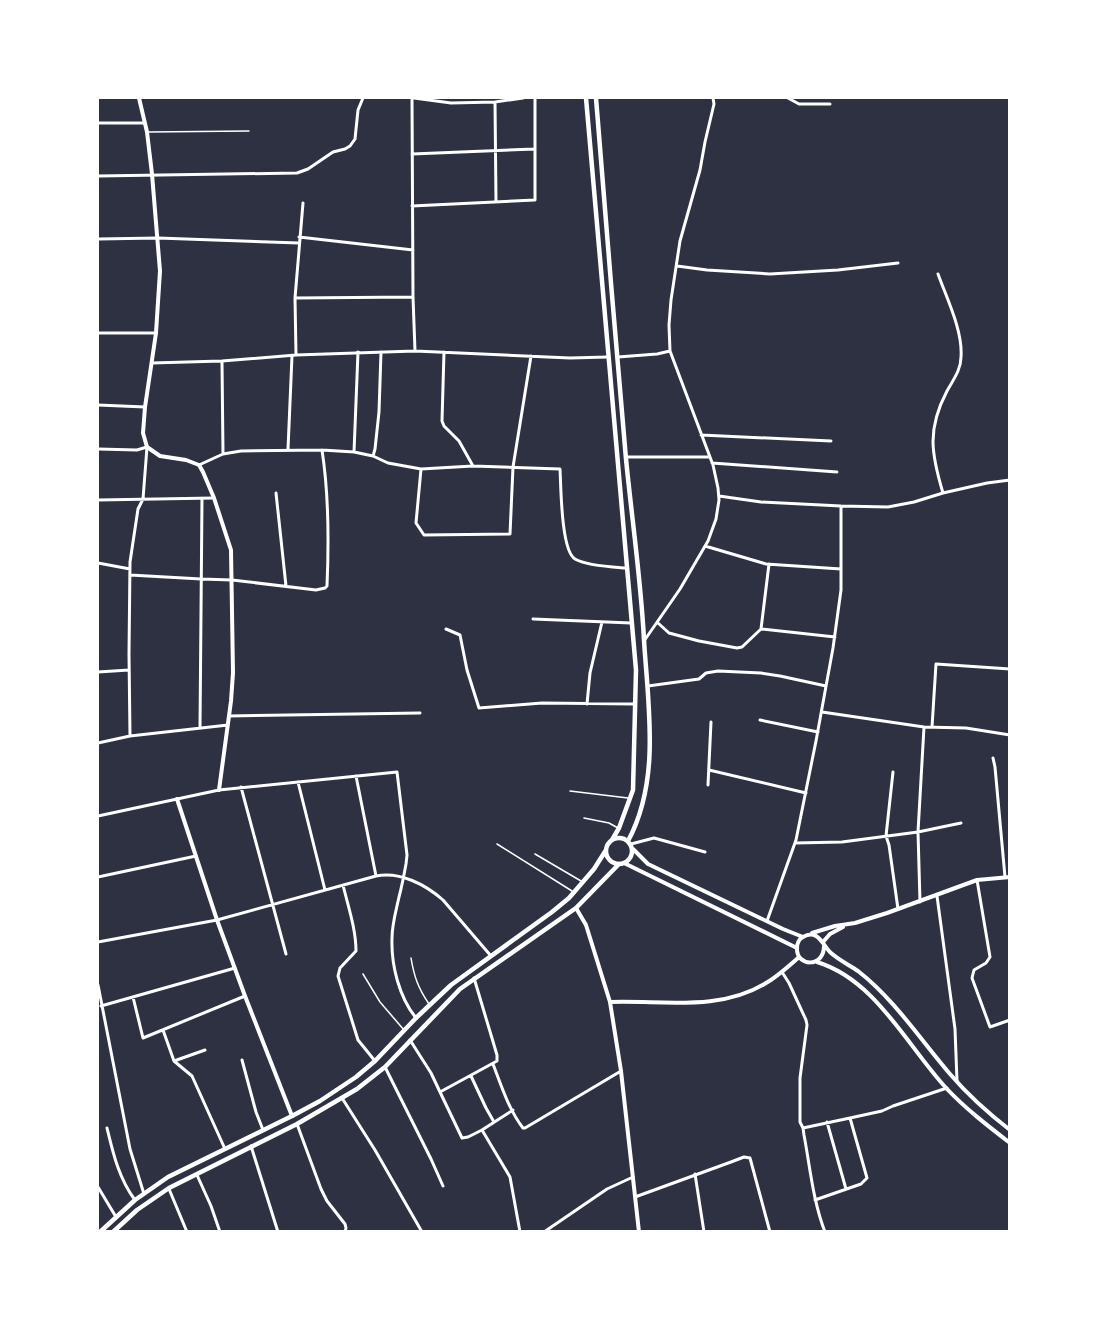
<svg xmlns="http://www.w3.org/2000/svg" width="1107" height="1329" viewBox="0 0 1107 1329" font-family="Karla,sans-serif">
  <rect width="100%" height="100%" fill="#2d3142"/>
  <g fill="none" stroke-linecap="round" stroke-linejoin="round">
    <path stroke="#fff" stroke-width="1.5" d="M148 132 249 131
      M570 791 628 798
      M584 818 609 823 618 828
      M497 844 572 891
      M535 854 581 881
      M411 958C414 976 418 988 429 1004
      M363 974 380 1002 404 1030"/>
    <path stroke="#fff" stroke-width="3" d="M412 98 413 297 415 351
      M414 98 451 103 495 102 523 98
      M788 98 799 104H830
      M495 102 496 202
      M98 123H145
      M412 154 535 149
      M98 176 297 173 308 169 333 152 345 149 350 146 355 139 358 110 363 98
      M412 206 535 200V98
      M299 237 413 250
      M98 239 158 238 299 243
      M677 266 707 270 770 274 838 270 898 263
      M938 274C947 299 963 331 961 357 961 370 953 380 947 391 927 429 931 453 943 493
      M295 298 413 297
      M98 333H156
      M444 352 442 421 444 426 459 441 473 466
      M296 355 295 298 303 203
      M618 357 657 354 670 351
      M152 363 222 361 296 355 415 351 570 358 608 357
      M98 405 145 407
      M701 435 831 441
      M98 449 137 450 147 447 143 499 138 509 130 562 129 654 130 736
      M288 449 292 356
      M354 452 358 352
      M223 454 241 451 322 450 354 452 373 456 388 463 421 469 473 466 560 469C561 486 561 551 575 559 587 566 613 567 626 568
      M373 456 375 449 379 412 381 352
      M626 457H710
      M712 463 837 472
      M199 465 223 454 222 362
      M421 469 416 523 424 535 510 534 513 467 531 356
      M276 493 286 586
      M719 496 761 502 841 506 888 507 914 502 943 493 987 483 1010 480
      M98 500 214 498
      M705 546 766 564 841 569
      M98 563 130 569
      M130 575 201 579 232 580 316 590 325 588 327 586C329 540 329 495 322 450
      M533 619 631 623
      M658 623 669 633 699 641 737 648 742 647 761 629 769 564
      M446 629 460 635 467 670 479 708 542 703 635 704
      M761 629 835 637
      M644 641 680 589 708 541 716 519 719 500 718 488 713 465 670 351 669 325 671 300 680 241 700 170 705 142 714 104 713 98
      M98 672 129 670
      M648 686 699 679 706 673 718 671 761 673 780 676 826 686
      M587 704 590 673 602 622
      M822 712 924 727 966 728 1010 735
      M229 716 420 713
      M760 720 818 732
      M932 727 936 664 1010 669
      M200 728 202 498
      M98 743 130 736 228 725
      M993 758 995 767 1005 877
      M709 770 806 793
      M893 772 886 836 889 845 898 909
      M356 776 376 876
      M298 782 325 890
      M708 785 711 722
      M241 787 286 954
      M98 816 219 790 397 772 407 855 406 864C404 875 402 886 399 897 396 911 392 924 392 938 391 965 399 997 416 1018
      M795 843 842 842 918 832 961 823
      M631 844 654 838 705 852
      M98 877 196 856
      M977 880 990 957 986 963 974 970 972 978 990 1027 1010 1020
      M343 885C348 906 356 929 356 951L340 968 338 976 358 1040 375 1061
      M937 896 955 1029 957 1081
      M920 902 918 832 924 727
      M767 921 796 840 816 741 833 648 841 590V506
      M98 942 217 920 376 876C400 871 426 885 443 900L491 956
      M782 972 789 983 806 1020 807 1025 800 1078V1122L803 1128
      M474 978 497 1055V1061L440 1092 462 1138 468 1137 482 1130 510 1177 520 1232
      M98 985 130 1149 144 1194
      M133 997 143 1038 245 996
      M101 1006 235 968
      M163 1030 174 1061 192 1076 225 1149
      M410 1040 431 1073 440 1092
      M242 1060 256 1112 263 1130
      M174 1061 205 1050
      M493 1064C501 1085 509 1110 523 1128H525L621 1071
      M385 1067 431 1159 443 1186
      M471 1076 486 1108 494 1122
      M342 1098 375 1150 422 1232
      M850 1118 882 1111 893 1106 947 1088
      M827 1122 846 1189
      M297 1124 321 1189 327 1201 345 1224 346 1228 345 1232
      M107 1128C113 1153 119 1179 135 1200
      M482 1130 513 1110
      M251 1146 278 1232
      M695 1174 704 1232
      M197 1175 211 1206 220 1232
      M98 1187 116 1217
      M169 1189 187 1232
      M635 1197 731 1162 744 1157 750 1158 770 1232
      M815 1200 861 1184 867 1178 850 1118 803 1128 804 1135C810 1167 813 1201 825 1232
      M544 1232 607 1189 633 1177"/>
    <path stroke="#fff" stroke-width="4" d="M139 98 147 132 152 174 160 271 156 333 145 407 143 433 147 447 160 456 186 460 199 465 203 472 214 498 231 550 233 673 231 701 219 790
      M177 799 217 920 245 996 292 1116
      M633 849 648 864 783 929 803 937
      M624 863 797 948
      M576 908 586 925 610 1002 621 1071 639 1232
      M812 933 835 926 855 923 887 913 977 880 1010 877
      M823 942 830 934 843 927
      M824 946C824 968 796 967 797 948 797 944 799 939 803 937 818 928 823 946 831 953 839 960 849 965 858 971 894 999 920 1039 950 1074 968 1095 988 1113 1010 1130
      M817 962C876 980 907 1046 947 1089 966 1109 988 1126 1010 1143
      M610 1002C662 1000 719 1012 766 983 778 976 789 966 799 957"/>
    <path stroke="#fff" stroke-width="4.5" d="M586 98 636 670 633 790 619 828 612 840
      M596 98C606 218 615 339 626 459 632 520 641 580 644 640 648 706 661 780 628 841
      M606 851a13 13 0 1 1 26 0a13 13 0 1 1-26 0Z
      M100 1232 135 1200 168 1177 292 1116 320 1101 356 1077 375 1061 416 1018 451 985 552 912 569 898 594 869 606 850
      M113 1232 137 1210 169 1188 297 1124 357 1089 385 1067 460 989 576 908 619 864"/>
  </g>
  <rect width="1107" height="1329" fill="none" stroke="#ffffff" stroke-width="198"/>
</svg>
